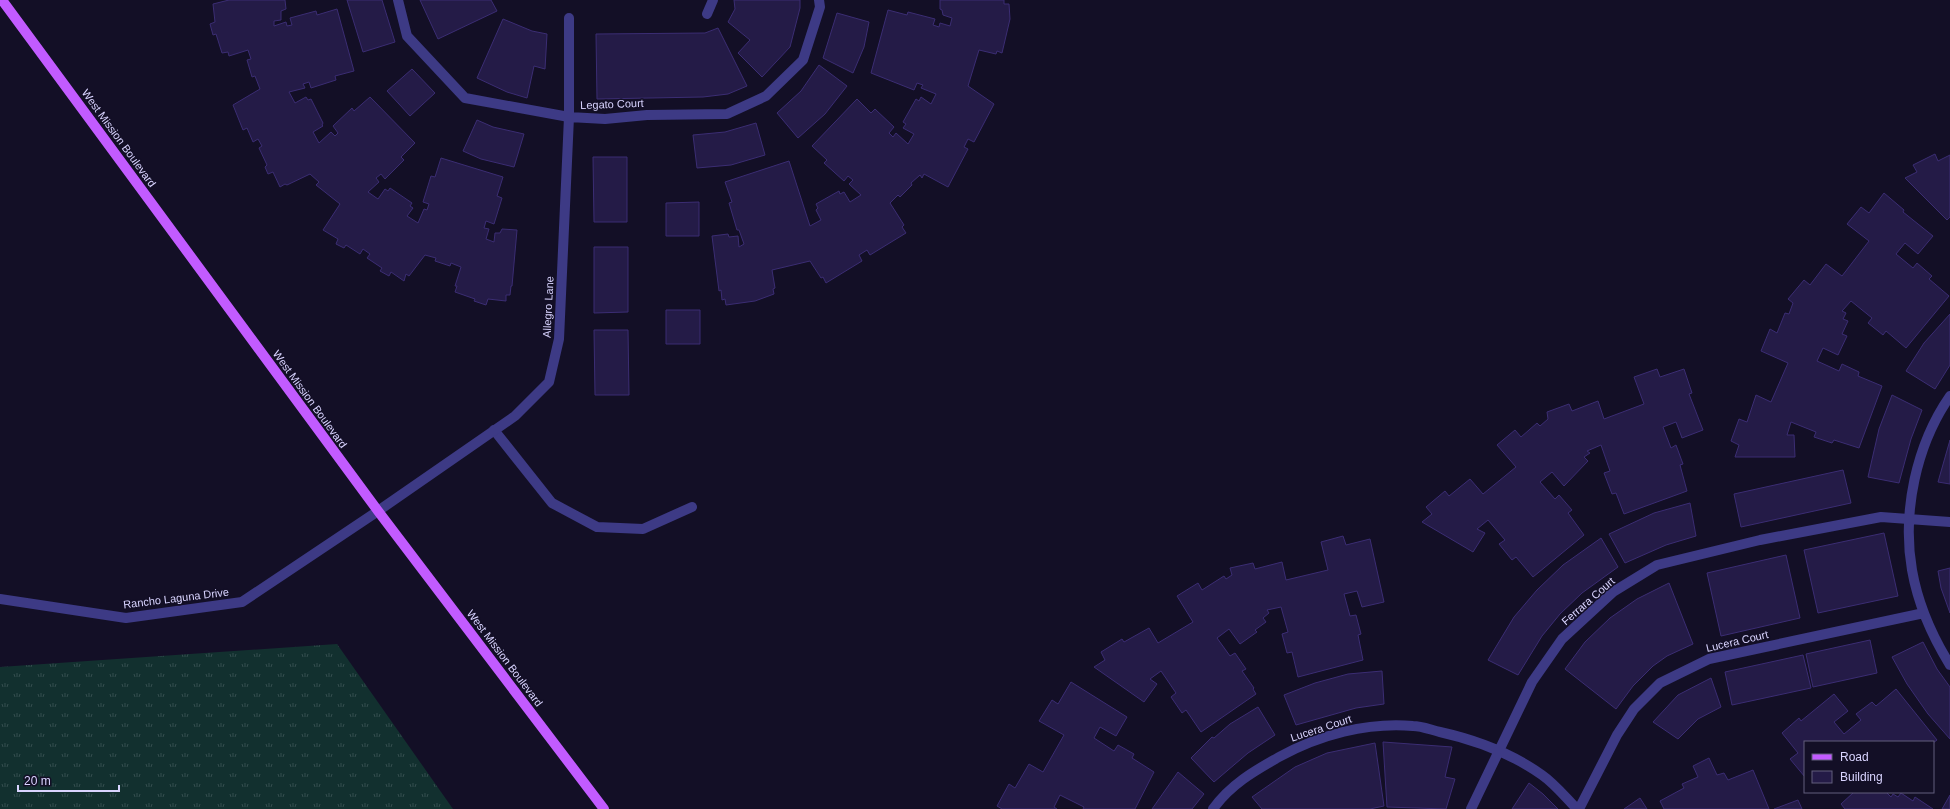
<svg xmlns="http://www.w3.org/2000/svg" width="1950" height="809" viewBox="0 0 1950 809" font-family="Helvetica,sans-serif">
  <defs>
    <pattern id="grass-tufts" width="24" height="20" patternUnits="userSpaceOnUse"><rect width="24" height="20" fill="#12302f"/><path d="M3 7l-1-3M5 7V3M7 7l1-3M15 17l-1-3M17 17v-4M19 17l1-3" fill="none" stroke="#344d4e"/></pattern>
  </defs>
  <rect width="100%" height="100%" fill="#130f26"/>
  <path fill="url(#grass-tufts)" d="M337 644 453 809H0V667Z"/>
  <path fill="#241b47" stroke="#3b2d73" d="M229 0H285L286 9 281 11V20L274 21V26L286 22 287 26 292 25 290 18 316 11 317 15 337 9 354 71 335 76 336 80 311 88 309 82 303 84 305 88 289 92 295 103 306 97 308 100 311 99 323 123 322 125 323 126 313 132 319 143 331 132 335 136 338 133 333 126 352 108 354 111 370 97 415 143 401 157 404 160 385 179 381 174 376 178 379 182 368 192 378 199 385 189 388 191 390 188 412 203 410 206 413 208 407 216 418 223 424 209 427 210 429 204 423 202 431 176 435 177 441 158 503 177 497 196 502 198 494 224 486 221 484 228 489 229 486 239 494 242 495 233H500L502 229 517 230 512 286H511L510 295H506V301L488 299 486 305 474 301 475 299 455 292 457 286H455L461 267 451 263 450 266 435 261 436 258 425 255 409 276 406 274 404 281 391 272 389 276 380 271 382 268 367 258 370 254 363 249 360 254 346 245 344 248 336 244 338 239 323 230 340 204 316 185 319 182 310 174 287 185 285 184 280 187 273 172 268 174 265 167 267 165 259 148 262 146 258 139 253 142 247 128 243 130 233 105 260 89 255 76 252 77 247 60 251 59 248 50 229 56 228 52 222 53 216 34 213 35 210 24 215 22 213 4Z
    M347 0H382L395 42 363 52Z
    M420 0H491L497 11 438 39Z
    M734 0H800V8L790 47 762 77 738 53 750 40 728 22 735 9Z
    M940 0H1004V4H1009L1010 19 1002 53 997 51 996 54 979 50 968 86 994 104 974 142 968 139 964 147 968 149 948 187 924 174 922 178 920 175 911 183 912 185 900 197 898 195 890 203 904 225 902 227 906 233 870 255 867 250 859 255 862 261 826 283 823 277 821 278 810 261 772 270 775 288 773 289 774 294 755 301 726 305 725 299 722 300 721 290 719 291 712 236 728 234 729 237 738 236 739 247 744 244 739 230H737L729 203 732 202 725 182 789 161 810 226 821 220 816 210 818 208 816 204 839 191 840 194 844 192 850 202 861 195 849 184 853 180 848 176 844 181 824 163 827 160 812 146 857 99 871 113 875 109 894 127 889 133 893 137 896 133 908 144 914 134 903 128 906 124 903 122 916 99 919 101 921 97 931 104 936 94 921 88 923 85 917 83 914 90 871 73 888 10 907 15 908 12 935 19 933 25 939 27 940 23 950 26 952 18 943 15 942 10 940 9Z
    M837 13 869 22 864 47 853 73 823 58Z
    M503 19 532 31 547 34 545 69 534 66 527 98 507 92 477 78Z
    M718 28 747 86 728 94 703 97 597 99 596 34 705 33Z
    M819 65 847 86 825 114 798 138 777 113 801 91Z
    M412 69 435 93 410 116 387 91Z
    M477 120 493 127 524 134 514 167 481 159 463 151Z
    M756 123 765 155 731 165 697 168 693 135 725 132Z
    M1935 154 1938 161 1950 155V217L1947 220 1905 178 1917 172 1913 165Z
    M593 157H627V222H594Z
    M1884 193 1904 210 1903 212 1933 236 1918 254 1905 243 1896 254 1913 268 1917 263 1932 276 1929 279 1949 296 1906 348 1886 331 1883 335 1868 323 1872 318 1851 301 1842 311 1846 313 1843 319 1848 321 1842 334 1847 336 1838 355 1823 348 1817 361 1839 371 1842 364 1859 372 1858 376 1882 386 1859 448 1834 440 1832 443 1814 437 1816 432 1791 422 1787 435H1794L1795 457H1735L1739 445 1731 441 1739 419 1747 422 1756 395 1771 402 1788 363 1761 351 1770 329 1777 333 1785 313 1789 314 1793 303 1788 299 1804 280 1810 285 1826 264 1842 276 1869 241 1847 224 1861 207 1869 213Z
    M699 202V236H666V203Z
    M594 247H628V312L594 313Z
    M666 310H700V344H666Z
    M1950 314V365L1935 389 1906 371 1924 343Z
    M594 330H628L629 395H595Z
    M1657 369 1660 377 1684 369 1692 393 1689 394 1703 430 1682 438 1676 422 1663 427 1671 448 1676 445 1683 464 1680 465 1687 491 1624 514 1616 493 1612 494 1604 473 1610 471 1601 445 1587 451 1590 453 1584 457 1588 461 1564 486 1552 472 1540 482 1555 499 1559 495 1572 510 1568 513 1584 535 1533 577 1516 557 1512 560 1499 544 1505 540 1488 520 1477 529 1485 533 1473 552 1422 522 1432 514 1426 507 1445 491 1449 496 1470 479 1483 494 1516 467 1497 445 1515 430 1521 437 1537 423 1540 426 1548 419 1547 412 1569 404 1572 411 1598 401 1604 419 1644 404 1634 377Z
    M1892 395 1922 410 1911 439 1899 483 1868 477 1879 429Z
    M1950 440V484L1938 482Z
    M1843 470 1851 503 1741 527 1734 494Z
    M1690 503 1696 536 1666 545 1625 563 1609 534 1654 513Z
    M1884 533 1898 596 1818 613 1804 550Z
    M1343 536 1346 545 1370 539 1384 602 1362 607 1357 591 1344 594 1350 616 1356 615 1361 634 1358 635 1363 660 1298 677 1292 652 1287 653 1282 634 1288 632 1281 607 1267 610 1269 613 1263 618 1266 622 1255 630 1257 632 1240 644 1229 629 1217 638 1230 656 1235 653 1246 669 1242 671 1254 688 1253 689 1256 694 1201 732 1186 710 1182 713 1171 697 1176 693 1161 671 1150 679 1157 684 1144 702 1094 667 1105 660 1101 652 1122 639 1124 642 1149 628 1158 643 1193 622 1177 596 1198 583 1202 590 1224 576 1226 579 1232 575 1230 568 1253 563 1255 569 1282 562 1286 580 1328 570 1321 542Z
    M1601 538 1618 567 1582 593 1560 614 1542 636 1518 675 1488 660 1514 617 1537 590 1563 565Z
    M1786 555 1800 618 1721 636 1707 573Z
    M1950 568V613L1941 588 1938 571Z
    M1669 583 1693 644 1667 656 1653 666 1633 686 1616 709 1565 669 1585 642 1610 618 1637 599Z
    M1870 640 1877 673 1813 687 1806 654Z
    M1923 642 1937 669 1950 687V739L1928 714 1907 684 1892 657Z
    M1803 655 1811 688 1732 705 1725 672Z
    M1382 671 1384 704 1356 708 1296 725 1284 695 1315 683 1348 674Z
    M1711 678 1721 707 1698 719 1678 739 1653 722 1678 695Z
    M1071 682 1127 717 1116 736 1100 727 1094 738 1114 751 1118 745 1134 754 1132 758 1154 772 1135 809H1083L1084 807 1060 795 1054 807 1057 809H1002L997 806 1009 784 1015 788 1029 764 1043 772 1064 735 1039 721 1052 700 1058 704Z
    M1896 689 1937 740 1933 743 1805 742V777L1790 759 1798 753 1782 733 1799 718 1801 721 1834 694 1848 711 1834 722 1844 734 1861 720 1856 714 1872 702 1876 706Z
    M1258 707 1275 735 1248 753 1214 782 1191 758 1212 737 1214 738 1230 724Z
    M1383 742 1452 747 1445 777 1455 779 1446 809 1387 807Z
    M1375 743 1384 806 1370 809H1262L1252 797 1295 767 1327 753Z
    M1709 758 1717 775 1724 773 1728 780 1753 770 1769 809H1664L1660 801 1684 788 1682 784 1698 777 1693 766Z
    M1178 772 1204 794 1192 809H1152Z
    M1529 783 1543 794 1558 809H1512Z
    M1854 792H1886L1891 797 1893 794 1898 797 1901 793 1913 801 1915 797 1933 809H1845L1841 804Z
    M1950 795V809H1942Z
    M1640 798 1647 809H1624Z
    M1798 800 1802 809H1774Z"/>
  <g fill="none" stroke-linecap="round" stroke-linejoin="round">
    <path stroke="#3d3a85" stroke-width="10" d="M707 14 713 0
      M494 430 552 503 597 527 643 529 692 507"/>
    <path stroke="#3d3a85" stroke-width="10" d="M398 0 407 36 465 98 569 117 605 119 647 115 727 114 766 96 803 60 820 7 819 0
      M1950 396C1916 445 1902 512 1912 570 1918 604 1932 636 1950 665
      M0 599 126 618 242 602 378 511 515 416 549 382 559 339 569 117V18
      M1213 809C1230 785 1254 771 1279 757 1319 735 1367 722 1413 726 1422 726 1431 730 1440 732 1476 740 1511 753 1542 775 1555 784 1566 798 1577 809
      M1471 809 1532 682 1562 639 1613 592 1657 565 1760 540 1881 517 1950 522
      M1579 809 1617 735 1634 709 1660 683 1709 659 1924 613"/>
    <path stroke="#c25bff" stroke-width="10" d="M2 0 378 511 604 809"/>
  </g>
  <g text-anchor="middle" stroke-width="3" stroke-linejoin="round" paint-order="stroke">
    <g font-size="11" fill="#d9d4ff" stroke="#130f26">
      <text transform="translate(612 104) rotate(-2)" y="4">Legato Court</text>
      <text transform="translate(119 138) rotate(54)" y="4">West Mission Boulevard</text>
      <text transform="translate(548 307) rotate(-87)" y="4">Allegro Lane</text>
      <text transform="translate(310 399) rotate(54)" y="4">West Mission Boulevard</text>
      <text transform="translate(176 598) rotate(-7)" y="4">Rancho Laguna Drive</text>
      <text transform="translate(1588 601) rotate(-41)" y="4">Ferrara Court</text>
      <text transform="translate(1737 641) rotate(-13)" y="4">Lucera Court</text>
      <text transform="translate(505 658) rotate(53)" y="4">West Mission Boulevard</text>
      <text transform="translate(1321 728) rotate(-18)" y="4">Lucera Court</text>
    </g>
  </g>
  <rect x="1804" y="741" width="130" height="52" fill="#130f26" stroke="#625e7d"/>
  <rect x="1812" y="754" width="20" height="6" fill="#c25bff" stroke="#625e7d"/>
  <text x="1840" y="761" font-size="12" fill="#d9d4ff">Road</text>
  <rect x="1812" y="771" width="20" height="12" fill="#241b47" stroke="#625e7d"/>
  <text x="1840" y="781" font-size="12" fill="#d9d4ff">Building</text>
  <path d="M18 785v6h101v-6" fill="none" stroke="#d9d4ff" stroke-width="2"/>
  <text x="24" y="785" font-size="12" fill="#d9d4ff" stroke="#130f26" stroke-width="3" paint-order="stroke">20 m</text>
</svg>
